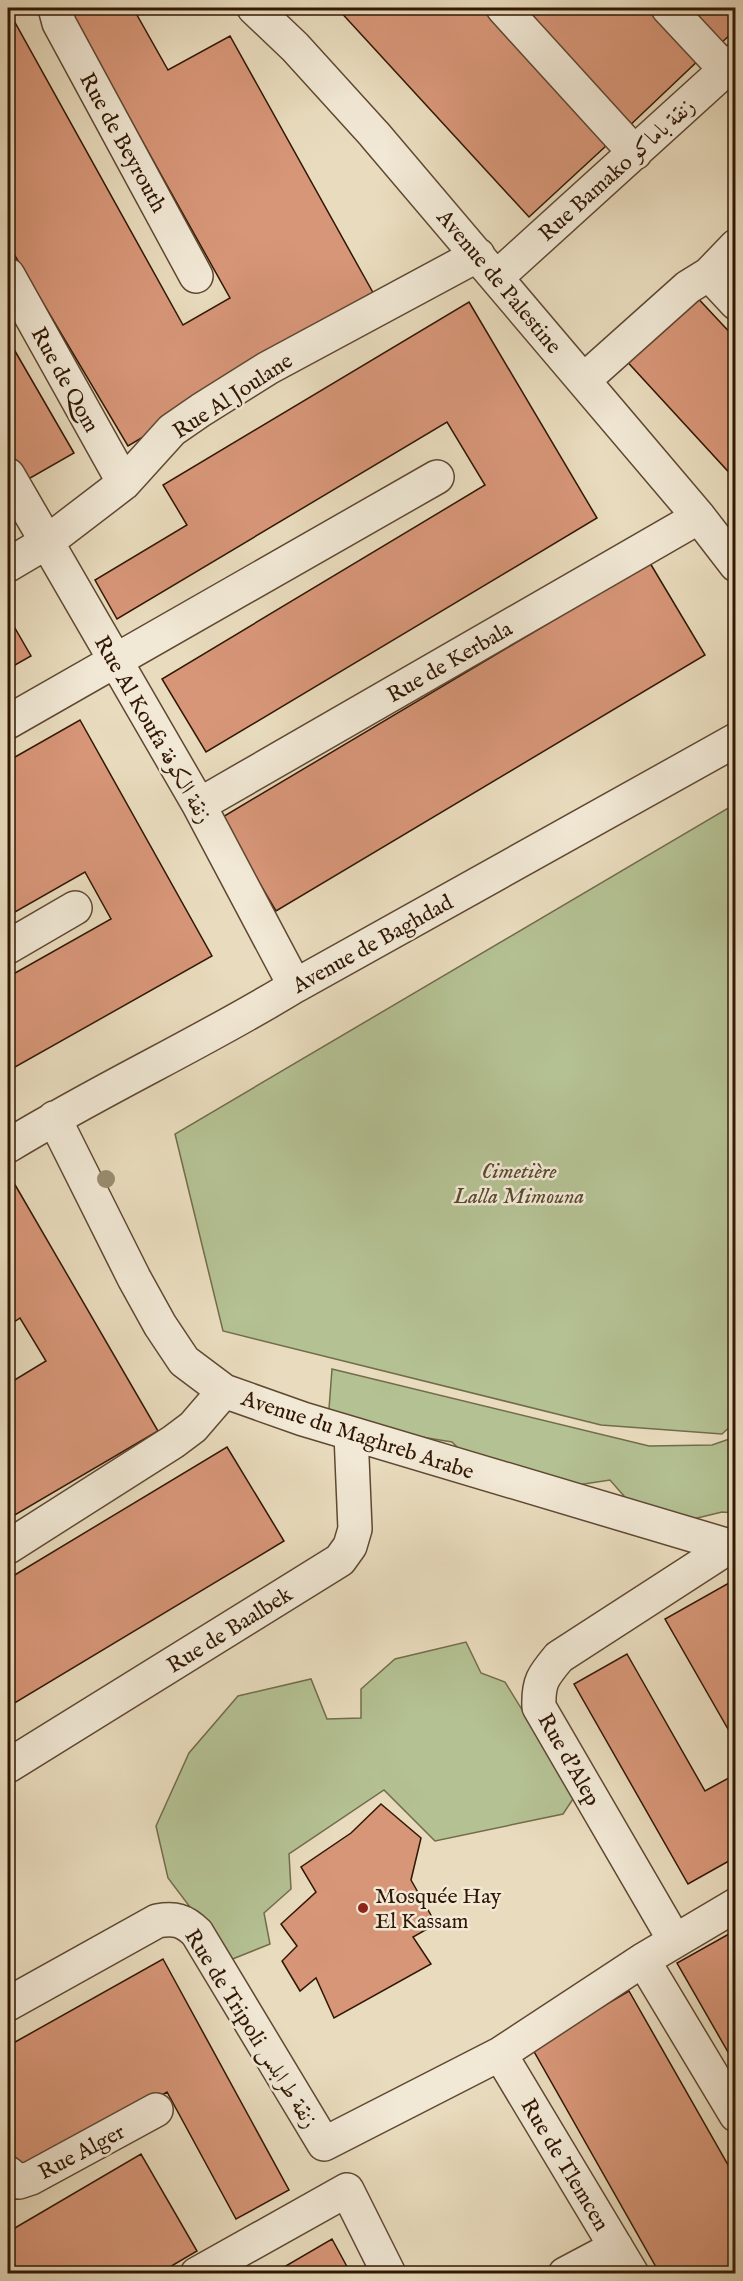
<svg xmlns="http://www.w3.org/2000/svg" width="743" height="2281" viewBox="0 0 743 2281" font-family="'IM FELL English',Amiri,serif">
  <rect width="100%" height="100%" fill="#e9dcbe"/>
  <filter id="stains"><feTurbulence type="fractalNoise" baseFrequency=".00333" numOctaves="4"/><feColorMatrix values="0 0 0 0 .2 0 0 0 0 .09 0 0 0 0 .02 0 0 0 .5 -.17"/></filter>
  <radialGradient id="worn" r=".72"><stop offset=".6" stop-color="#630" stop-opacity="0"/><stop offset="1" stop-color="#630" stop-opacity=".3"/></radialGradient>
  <path fill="#b4c193" stroke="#726c4b" stroke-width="1.5" d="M735 804V1422L722 1434 601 1425 223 1331 175 1134Z
    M332 1369 649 1446 712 1445 735 1437V1513L722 1512 685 1521 631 1504 610 1480 538 1491 467 1457 452 1442 328 1422Z
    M466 1642 481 1673 505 1682 575 1796 563 1814 435 1841 384 1790 289 1854 291 1889 264 1913 270 1944 230 1960 168 1878 156 1826 189 1753 238 1696 311 1679 327 1719 361 1718V1689L395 1659Z"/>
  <path fill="#d79678" stroke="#311703" stroke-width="1.5" d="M68 8H133L168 70 230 36 376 298 128 446 8 244V10L183 325 230 298Z
    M337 8H482L607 145 529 217Z
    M514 8H658L704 55 625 130Z
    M681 8H736V29L717 47Z
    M692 292 736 339V480L622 356Z
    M469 302 597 518 206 752 162 679 485 485 447 422 117 619 95 580 187 525 163 485Z
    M8 339 74 453 18 485 8 467Z
    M650 563 705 655 276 911 221 818Z
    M8 616 31 656 8 669Z
    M80 720 212 956 8 1071V977L111 919 85 872 8 916V761Z
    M14 1183 158 1431 8 1519V1384L46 1361 20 1318 8 1326V1187Z
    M227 1447 284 1541 8 1707V1579Z
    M736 1579V1743L665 1619Z
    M627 1654 705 1791 736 1774V1857L688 1884 574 1684Z
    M381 1804 421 1838 411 1880 436 1924 413 1937 431 1964 334 2018 316 1978 300 1991 282 1961 297 1946 281 1924 316 1892 301 1867 351 1833Z
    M736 1930V2066L677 1963Z
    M163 1959 289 2190 236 2219 167 2092 21 2173 8 2149V2046Z
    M629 1991 736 2179V2274H660L532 2048Z
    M141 2154 197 2251 158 2274H20L8 2252V2232Z
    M332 2239 351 2274H272Z"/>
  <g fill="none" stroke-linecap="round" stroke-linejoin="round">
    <defs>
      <path id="minor" d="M55 8 59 23 196 276
        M254 8 295 47 374 134 699 517 736 565
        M503 8 635 153
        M668 8 725 69
        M709 274 736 303
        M8 275 124 483
        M497 277 736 60
        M584 380 688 287 709 274 736 246
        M8 475 199 805 295 986
        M8 565 47 542 124 483 172 430 201 410 268 368 478 255
        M8 722 437 477
        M199 805 699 517
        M8 947 75 908
        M54 1118 134 1278 160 1325 184 1361 224 1391 303 1419 736 1548
        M8 1146C101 1089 202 1043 295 986L736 740
        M8 1547 173 1442 193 1427 224 1391
        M8 1766 340 1560 350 1546 355 1529 351 1434
        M675 1941 539 1707C538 1682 543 1676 559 1657L729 1547
        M643 1960 736 2115
        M8 2004 157 1921C175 1918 184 1920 197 1933L324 2144 500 2054 643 1960 736 1905
        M500 2054 632 2274
        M8 2173 19 2182 31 2178 156 2110
        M197 2274 347 2190 389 2274
        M565 2274 616 2247"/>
    </defs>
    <use href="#minor" stroke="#5f4832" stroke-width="36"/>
    <use href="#minor" stroke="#f1e8d5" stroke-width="33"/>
  </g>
  <circle fill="#998c6f" cx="106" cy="1179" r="9"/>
  <circle fill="#8f2418" stroke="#f1e8d5" stroke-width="2" cx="363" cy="1908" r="6"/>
  <g text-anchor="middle" stroke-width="5" stroke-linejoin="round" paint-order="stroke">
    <g font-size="22" fill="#311703" stroke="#f1e8d5">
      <text transform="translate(124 142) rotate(61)" y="8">Rue de Beyrouth</text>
      <text transform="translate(616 169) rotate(-42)" y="8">Rue Bamako زنقة باماكو</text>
      <text transform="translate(500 281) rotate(50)" y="8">Avenue de Palestine</text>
      <text transform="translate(66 379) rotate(61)" y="8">Rue de Qom</text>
      <text transform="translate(232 395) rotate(-33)" y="8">Rue Al Joulane</text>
      <text transform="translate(449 661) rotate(-30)" y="8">Rue de Kerbala</text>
      <text transform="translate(154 729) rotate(60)" y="8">Rue Al Koufa زنقة الكوفة</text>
      <text transform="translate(372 943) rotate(-29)" y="8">Avenue de Baghdad</text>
      <text transform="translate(358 1434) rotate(18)" y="8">Avenue du Maghreb Arabe</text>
      <text transform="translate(229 1629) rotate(-32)" y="8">Rue de Baalbek</text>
      <text transform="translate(570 1759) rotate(60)" y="8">Rue d'Alep</text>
      <text transform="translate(252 2028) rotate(58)" y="8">Rue de Tripoli زنقة طرابلس</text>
      <text transform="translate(81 2151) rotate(-28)" y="8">Rue Alger</text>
      <text transform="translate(566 2164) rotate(59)" y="8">Rue de Tlemcen</text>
    </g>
    <g font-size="22" font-style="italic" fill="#584a2e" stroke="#f1e8d5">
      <text x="519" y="1178">Cimetière<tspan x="519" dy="25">Lalla Mimouna</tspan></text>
    </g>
    <g font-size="22" fill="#311703" stroke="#f1e8d5" text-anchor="start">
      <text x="375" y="1903">Mosquée Hay<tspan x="375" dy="25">El Kassam</tspan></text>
    </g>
  </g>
  <rect width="743" height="2281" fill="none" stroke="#e9dcbe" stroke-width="30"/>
  <rect x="9" y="9" width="725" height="2263" fill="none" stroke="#311703" stroke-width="3"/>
  <rect x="15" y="15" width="713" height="2251" fill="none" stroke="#311703" stroke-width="1.5"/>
  <rect width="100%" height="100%" filter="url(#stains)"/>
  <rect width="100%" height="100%" fill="url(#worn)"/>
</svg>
